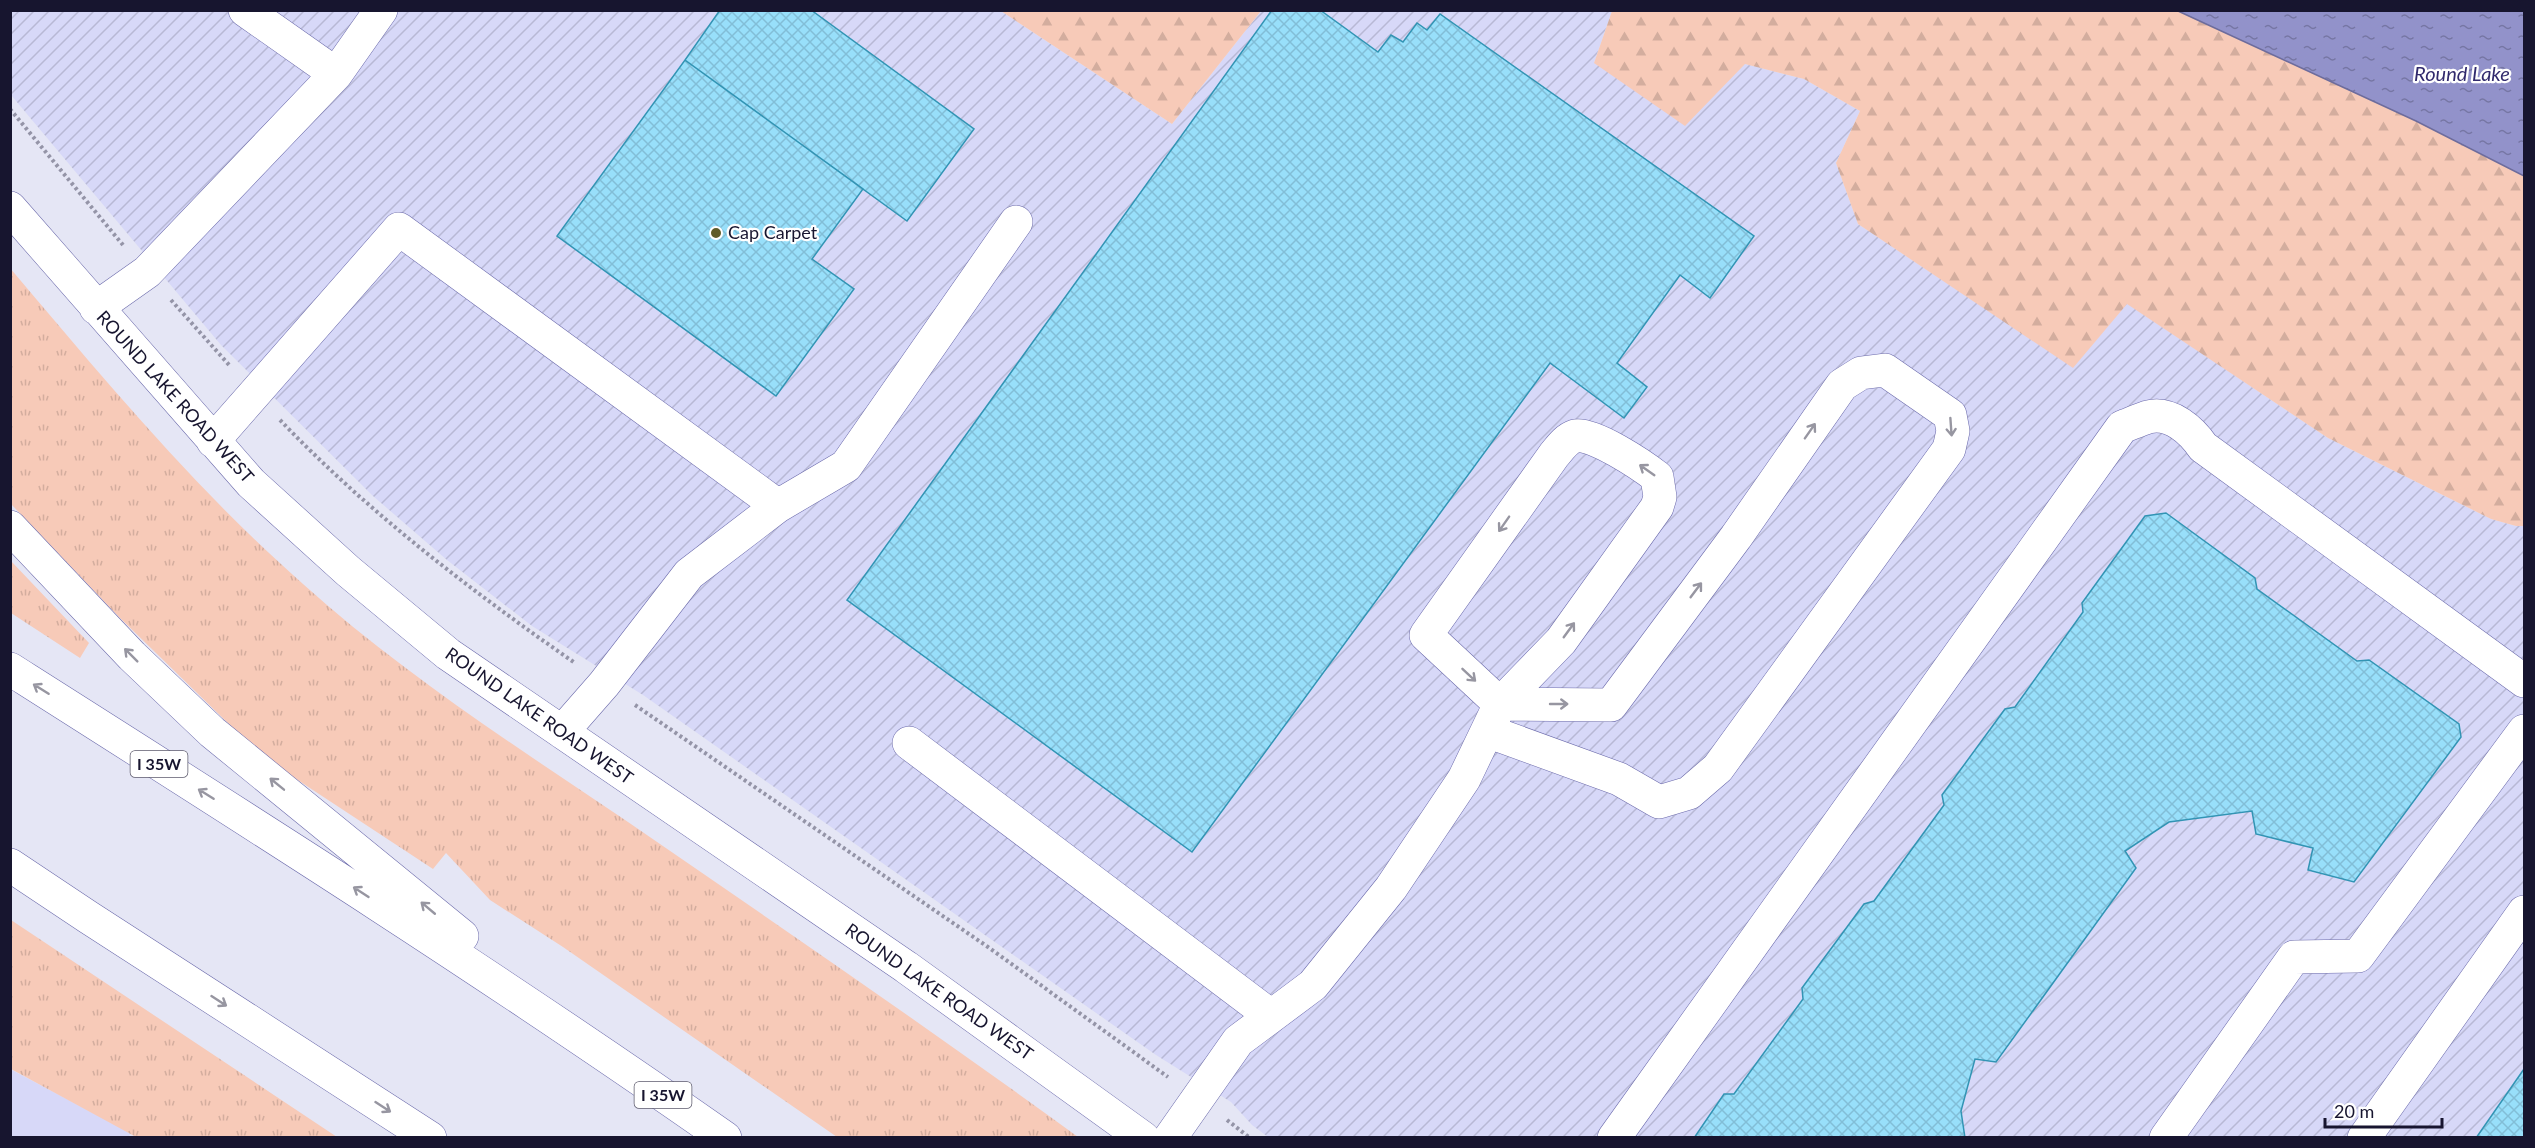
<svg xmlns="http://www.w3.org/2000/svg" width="2535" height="1148" viewBox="0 0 2535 1148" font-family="Lato,sans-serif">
  <defs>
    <pattern id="industrial-furrows" width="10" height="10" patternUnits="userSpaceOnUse" patternTransform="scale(1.5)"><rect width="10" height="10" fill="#d7d8f8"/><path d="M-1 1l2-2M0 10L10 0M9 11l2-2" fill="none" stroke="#b8b8d5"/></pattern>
    <pattern id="grass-tufts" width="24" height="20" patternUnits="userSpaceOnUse" patternTransform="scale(1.5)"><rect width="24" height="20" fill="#f7cab8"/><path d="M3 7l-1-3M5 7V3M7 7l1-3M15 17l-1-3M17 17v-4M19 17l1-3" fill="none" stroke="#d3ad9e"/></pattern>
    <pattern id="forest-firs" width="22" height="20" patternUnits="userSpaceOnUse" patternTransform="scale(1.5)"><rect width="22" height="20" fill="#f7cab8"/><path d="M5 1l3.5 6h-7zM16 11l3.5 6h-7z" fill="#d3ad9e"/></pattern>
    <pattern id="water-ripples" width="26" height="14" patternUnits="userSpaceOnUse" patternTransform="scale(1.5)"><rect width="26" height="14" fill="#9292ca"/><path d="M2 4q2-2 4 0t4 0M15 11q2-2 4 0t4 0" fill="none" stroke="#7676a4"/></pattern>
    <pattern id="building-cross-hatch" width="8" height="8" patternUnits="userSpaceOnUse" patternTransform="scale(1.5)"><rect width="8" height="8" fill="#98dffa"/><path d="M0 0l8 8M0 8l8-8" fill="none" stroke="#82bed7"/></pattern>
  </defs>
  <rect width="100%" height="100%" fill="#e5e6f5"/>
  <path fill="#d7d8f8" d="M10 1069 131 1133 128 1138 11 1137Z"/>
  <path fill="url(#industrial-furrows)" d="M10 11H1001L1172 124 1261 11H1612L1594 63 1745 64 1804 79 1860 111 1836 163 1858 224 2073 367 2127 303 2328 438 2491 519 2516 526H2524V1137H1268L1252 1125 1231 1102 1156 1055 643 695 532 626 447 560 373 496 221 345 11 95Z"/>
  <path fill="url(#grass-tufts)" d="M10 268C103 378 195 489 303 584 403 674 517 747 628 822 779 926 930 1029 1078 1137H837L563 947 490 900 446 853 433 869 284 771 234 729 119 617 11 504Z
    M11 561 89 643 80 658 11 613Z
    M11 920 337 1137H136L11 1069Z"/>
  <path fill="url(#forest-firs)" d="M1001 11H1261L1172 124Z
    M1612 11H2178L2416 121 2524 176V526H2516L2491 519 2328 438 2127 304 2073 368 1858 224 1836 163 1860 111 1804 79 1745 64 1685 126 1594 63Z"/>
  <path fill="url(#water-ripples)" stroke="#6d6c9c" stroke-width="1.5" d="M2178 11H2524V176L2416 121Z"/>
  <path fill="url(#building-cross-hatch)" stroke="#3294b4" stroke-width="1.5" d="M720 10H811L974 129 907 221 685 60Z
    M1272 10H1320L1378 52 1391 35 1403 42 1417 23 1427 30 1440 14 1754 236 1710 298 1680 275 1617 363 1647 387 1624 418 1550 363 1192 852 847 600Z
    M685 60 863 189 812 259 854 289 776 396 557 236Z
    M2166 513 2255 578 2257 589 2357 661 2369 660 2459 724 2461 737 2354 882 2308 870 2313 848 2256 834 2252 811 2169 822 2125 851 2136 868 1996 1062 1975 1059 1961 1111 1965 1138H1694L1724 1094H1734L1803 999 1802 988 1864 904 1874 901 1944 805 1942 795 2005 709 2015 707 2083 612 2082 603 2145 516Z
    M2524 1069V1138H2476Z"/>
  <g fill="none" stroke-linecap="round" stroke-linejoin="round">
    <defs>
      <path id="minor" d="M245 10 336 74
        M10 208 251 483 348 571 448 654 906 967 1143 1138
        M96 308 147 272 336 74 381 10
        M213 441 399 229 778 506 689 574 604 684 562 732
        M778 506 846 466 1016 222
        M909 743 1271 1016
        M1170 1138 1238 1041 1313 985 1391 888 1464 779 1500 704 1561 641 1657 507 1660 497 1657 477C1643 466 1591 431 1575 436 1566 439 1560 448 1554 455L1426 635 1500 704 1611 705 1736 537 1842 385 1861 373 1885 370 1950 415 1953 431 1949 449 1718 768 1689 793 1659 802 1619 779 1487 731
        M1614 1138 2122 427C2130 424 2139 420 2148 417 2171 411 2192 431 2203 447L2524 681
        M2166 1138 2294 957 2358 956 2524 731
        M2364 1138 2524 912"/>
      <path id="highway" d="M10 527 132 656 212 732 462 936
        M10 669C251 822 491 974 725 1138
        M10 865 88 917 430 1138"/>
    </defs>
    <use href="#minor" stroke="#6b6aab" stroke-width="34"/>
    <use href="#highway" stroke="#6b6aab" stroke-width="34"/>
    <path stroke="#9494a7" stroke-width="4" stroke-dasharray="3 3" stroke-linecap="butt" d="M10 109 123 245
      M171 300 230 366
      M280 420C368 512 470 590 575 663
      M635 705 988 947 1168 1077
      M1227 1120 1250 1138"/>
    <use href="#minor" stroke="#fff" stroke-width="33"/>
    <use href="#highway" stroke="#fff" stroke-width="33"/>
  </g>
  <defs><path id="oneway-shaft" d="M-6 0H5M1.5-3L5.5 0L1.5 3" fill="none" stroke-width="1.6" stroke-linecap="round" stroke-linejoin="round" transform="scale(1.5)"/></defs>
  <g stroke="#9796a1">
    <use href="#oneway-shaft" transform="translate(1951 427) rotate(86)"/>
    <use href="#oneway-shaft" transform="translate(1810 431) rotate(-55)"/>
    <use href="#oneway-shaft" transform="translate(1647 470) rotate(-145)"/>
    <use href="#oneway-shaft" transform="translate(1504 524) rotate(125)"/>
    <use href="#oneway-shaft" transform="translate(1696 590) rotate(-53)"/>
    <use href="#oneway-shaft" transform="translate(1569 630) rotate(-54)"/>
    <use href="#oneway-shaft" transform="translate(131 655) rotate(-135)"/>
    <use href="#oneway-shaft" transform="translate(1469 675) rotate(43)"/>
    <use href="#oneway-shaft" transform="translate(41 689) rotate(-148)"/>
    <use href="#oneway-shaft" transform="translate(1559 704)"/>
    <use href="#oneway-shaft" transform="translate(277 784) rotate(-141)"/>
    <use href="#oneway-shaft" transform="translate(206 794) rotate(-148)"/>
    <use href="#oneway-shaft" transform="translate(361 892) rotate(-147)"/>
    <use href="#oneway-shaft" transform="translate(428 908) rotate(-140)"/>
    <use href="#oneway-shaft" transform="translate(219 1001) rotate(33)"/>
    <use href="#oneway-shaft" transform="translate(383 1107) rotate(33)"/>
  </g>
  <circle fill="#605b27" stroke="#fff" stroke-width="2" cx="716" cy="233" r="6"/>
  <g text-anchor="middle" stroke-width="4.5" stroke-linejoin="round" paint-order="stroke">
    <g fill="#fff" stroke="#5d5b6d" stroke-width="1.5">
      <rect x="130.5" y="751" width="57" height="26" rx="4.5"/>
      <rect x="634.5" y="1082" width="57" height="26" rx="4.5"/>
    </g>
    <g font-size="16" font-weight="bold" fill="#17152f">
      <text x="159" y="770">I 35W</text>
      <text x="663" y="1101">I 35W</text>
    </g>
    <g font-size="18" fill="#17152f" stroke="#fff" text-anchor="start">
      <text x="728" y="239">Cap Carpet</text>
    </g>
    <g font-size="18" fill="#17152f" stroke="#fff">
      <text transform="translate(175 397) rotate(48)" y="6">ROUND LAKE ROAD WEST</text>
      <text transform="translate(539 716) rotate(35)" y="6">ROUND LAKE ROAD WEST</text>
      <text transform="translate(939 992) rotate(35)" y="6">ROUND LAKE ROAD WEST</text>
    </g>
    <g font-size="20" font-style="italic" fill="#312a6d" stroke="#fff">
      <text x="2462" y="81">Round Lake</text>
    </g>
  </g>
  <rect width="2535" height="1148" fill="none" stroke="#17152f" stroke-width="24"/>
  <path d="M2325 1118v9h117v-9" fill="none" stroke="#17152f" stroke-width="3"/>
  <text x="2334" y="1118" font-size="18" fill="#17152f" stroke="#ffffff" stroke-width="4.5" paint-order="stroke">20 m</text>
</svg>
